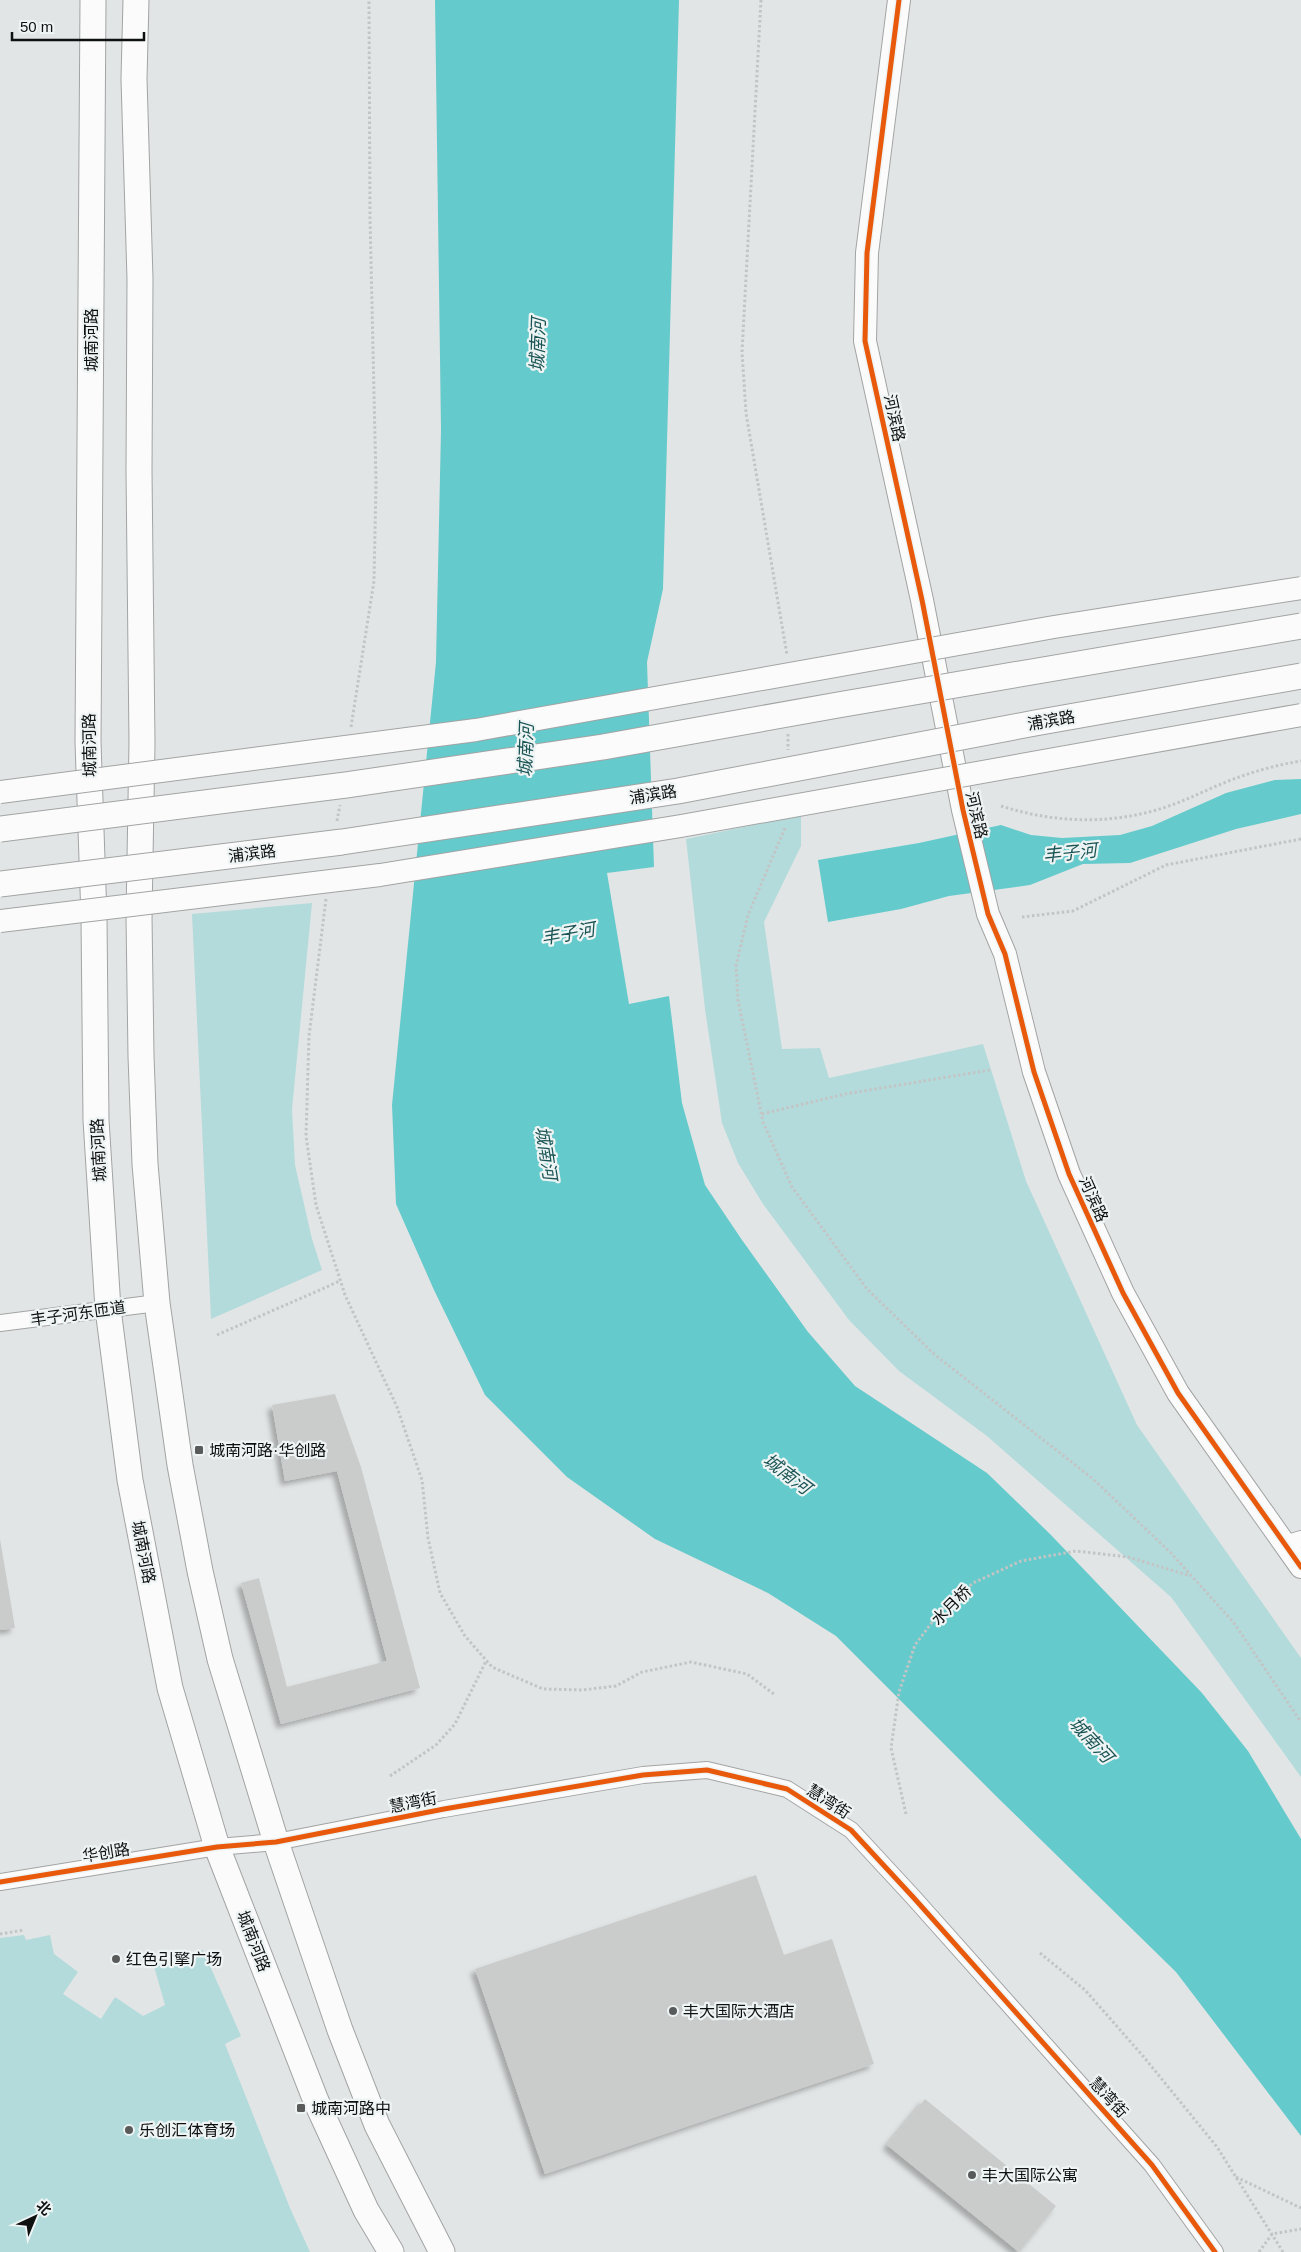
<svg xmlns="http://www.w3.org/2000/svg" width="1301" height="2252" viewBox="0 0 1301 2252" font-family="Arial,'Noto Sans SC',sans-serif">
  <defs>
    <filter id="shadow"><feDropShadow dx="-4.5" dy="4.5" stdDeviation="2.5" flood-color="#0004"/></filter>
  </defs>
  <rect width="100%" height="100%" fill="#e2e5e5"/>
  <path fill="#b3dbdc" d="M801 815V846L764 922 782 1049 820 1048 829 1078 983 1044 1026 1181 1137 1425 1301 1658V1777L1171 1597 987 1436 899 1371 849 1320 763 1204 738 1163 722 1123 705 1009 686 839Z
    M312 903 292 1109 295 1165 312 1239 322 1270 211 1319 192 914Z
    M24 1935 26 1940 50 1935 54 1954 78 1972 63 1994 101 2019 115 1997 143 2016 165 2005 153 1963 203 1950 241 2036 225 2044 290 2208 310 2252H0V1938Z"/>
  <path fill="#65cacc" d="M435 0H679L663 589 647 662 654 867 607 873 629 1004 669 996 682 1103 705 1185 742 1240 808 1332 855 1386 987 1473 1050 1534 1202 1693 1248 1751 1301 1839V2136L1176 1972 998 1798 836 1636 768 1593 655 1539 567 1477 485 1395 434 1290 396 1204 392 1105 436 662 441 430Z
    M1301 779V814L1236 829 1130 863 1083 864 1030 885 949 896 901 909 828 922 818 860 919 843 1001 825 1031 835 1062 838 1120 835 1152 826 1226 793 1275 780Z"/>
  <path fill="#cacccc" filter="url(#shadow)" d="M335 1394 361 1467 420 1688 281 1724 241 1583 259 1578 287 1687 387 1661 337 1471 285 1481 272 1405Z
    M0 1539 15 1628 0 1630Z
    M756 1875 784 1955 832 1939 874 2064 545 2174 475 1969Z
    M925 2099 1056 2206 1019 2252 887 2145Z"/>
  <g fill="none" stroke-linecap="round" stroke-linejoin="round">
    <defs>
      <path id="street" d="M0 1323 157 1303
        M1285 1544 1301 1539
        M0 1882 217 1847 276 1842 444 1809 643 1775 707 1770 787 1789 851 1830 913 1897 1152 2165 1215 2252"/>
      <path id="secondary" d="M899 0 867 253 865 341 922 600 963 810 988 914 1005 954 1034 1072 1069 1174 1123 1293 1178 1393 1301 1567"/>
      <path id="primary" d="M93 0 88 742 94 918 96 1120 108 1309 130 1480 170 1688 217 1847 316 2101 366 2210 391 2252
        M136 0 134 79 140 279 139 471 142 743 139 917 141 1056 145 1164 157 1303 180 1465 200 1571 220 1659 276 1842 340 2030 377 2125 442 2252"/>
    </defs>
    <use href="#street" stroke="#a2a4a4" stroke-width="18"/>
    <use href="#secondary" stroke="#a2a4a4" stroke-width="24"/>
    <use href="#primary" stroke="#a2a4a4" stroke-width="27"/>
    <path stroke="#c3c5c5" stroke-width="3" stroke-dasharray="2.5 2.5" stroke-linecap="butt" d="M761 0 742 352 746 413 787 655
      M351 727 374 581 376 482 370 217 369 0
      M788 734V750
      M1001 806C1055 823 1109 825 1163 808 1191 799 1217 784 1245 775 1263 769 1282 764 1301 761
      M337 821 340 805
      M785 828 748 915 736 966 738 1000 763 1122 792 1187 867 1289 934 1354 1093 1479 1171 1553 1234 1623 1301 1722
      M326 899 309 1036 306 1136 316 1205 345 1295 397 1407 422 1480 428 1538 440 1593 465 1636 492 1667 543 1689 582 1690 616 1686 642 1672 691 1662 747 1674 775 1695
      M1022 917 1073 911 1166 865 1301 839
      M762 1114 845 1094 990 1070
      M217 1335 340 1281
      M390 1776 436 1745 455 1724 486 1661
      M906 1814 891 1748 899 1692 915 1645 939 1613 973 1583 1021 1561 1076 1551 1128 1557 1191 1576
      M0 1934 24 1930
      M1040 1953 1085 1990 1143 2056 1217 2147 1283 2252
      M1236 2177 1301 2208
      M1259 2252 1272 2234 1301 2229"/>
    <use href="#street" stroke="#fbfbfb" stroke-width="16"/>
    <use href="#secondary" stroke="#fbfbfb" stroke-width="22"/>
    <use href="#primary" stroke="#fbfbfb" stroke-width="25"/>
    <defs>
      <path id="secondary-bridge" d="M0 792 476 730 1054 627 1301 588
        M0 921 380 875 681 826 1301 715"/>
      <path id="primary-bridge" d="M0 829 346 785 603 747 838 705 1301 626
        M0 884 342 842 678 791 1035 723 1301 676"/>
    </defs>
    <use href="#secondary-bridge" stroke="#a2a4a4" stroke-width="24" stroke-linecap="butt"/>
    <use href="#primary-bridge" stroke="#a2a4a4" stroke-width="27" stroke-linecap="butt"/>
    <use href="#secondary-bridge" stroke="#fbfbfb" stroke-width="22"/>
    <use href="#primary-bridge" stroke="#fbfbfb" stroke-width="25"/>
    <defs>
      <path id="cycleway" d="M899 0 867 253 865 341 922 600 963 810 988 914 1005 954 1034 1072 1069 1174 1123 1293 1178 1393 1301 1567
        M0 1882 217 1847 276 1842 444 1809 643 1775 707 1770 787 1789 851 1830 913 1897 1152 2165 1215 2252"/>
    </defs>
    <use href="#cycleway" stroke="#eef4f4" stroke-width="8"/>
    <use href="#cycleway" stroke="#e8590c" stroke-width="5"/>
  </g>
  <g fill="#595b5b" stroke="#eef4f4" stroke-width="2">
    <rect x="194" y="1445" width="10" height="10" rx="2.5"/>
    <circle cx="116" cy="1959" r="5"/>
    <circle cx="673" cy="2011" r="5"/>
    <rect x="296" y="2103" width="10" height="10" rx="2.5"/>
    <circle cx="129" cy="2130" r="5"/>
    <circle cx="972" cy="2175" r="5"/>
  </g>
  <g text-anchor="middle" stroke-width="4.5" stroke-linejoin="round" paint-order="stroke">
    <g font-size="16" fill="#0f1111" stroke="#eef4f4">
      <text transform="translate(91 340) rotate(-90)" y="6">城南河路</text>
      <text transform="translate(895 418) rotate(78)" y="6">河滨路</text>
      <text transform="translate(1051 720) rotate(-10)" y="6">浦滨路</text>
      <text transform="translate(89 745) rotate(-91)" y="6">城南河路</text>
      <text transform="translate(653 794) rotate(-9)" y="6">浦滨路</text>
      <text transform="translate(977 815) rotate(77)" y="6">河滨路</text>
      <text transform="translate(252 853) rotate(-7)" y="6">浦滨路</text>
      <text transform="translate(98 1150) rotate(-93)" y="6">城南河路</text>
      <text transform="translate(1094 1199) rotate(66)" y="6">河滨路</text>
      <text transform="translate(78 1313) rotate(-8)" y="6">丰子河东匝道</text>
      <text transform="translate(144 1552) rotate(79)" y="6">城南河路</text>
      <text transform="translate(951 1605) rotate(-45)" y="6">水月桥</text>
      <text transform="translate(829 1801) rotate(33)" y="6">慧湾街</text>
      <text transform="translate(413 1802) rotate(-11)" y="6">慧湾街</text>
      <text transform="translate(106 1852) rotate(-9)" y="6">华创路</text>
      <text transform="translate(254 1941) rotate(69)" y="6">城南河路</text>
      <text transform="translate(1109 2097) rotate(48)" y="6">慧湾街</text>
    </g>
    <g font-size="16" fill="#0f1111" stroke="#eef4f4" text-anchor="start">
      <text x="209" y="1456">城南河路·华创路</text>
      <text x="126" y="1965">红色引擎广场</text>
      <text x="683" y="2017">丰大国际大酒店</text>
      <text x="311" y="2114">城南河路中</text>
      <text x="139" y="2136">乐创汇体育场</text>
      <text x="982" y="2181">丰大国际公寓</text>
    </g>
    <g font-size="18" font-style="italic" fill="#1b5455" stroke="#eef4f4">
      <text transform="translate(538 345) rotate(-88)" y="6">城南河</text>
      <text transform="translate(526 750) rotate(-88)" y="6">城南河</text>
      <text transform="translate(1070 853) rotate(-6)" y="6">丰子河</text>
      <text transform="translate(568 934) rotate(-10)" y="6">丰子河</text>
      <text transform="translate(546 1153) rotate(81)" y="6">城南河</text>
      <text transform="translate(787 1474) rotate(37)" y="6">城南河</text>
      <text transform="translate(1091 1740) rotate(47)" y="6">城南河</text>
    </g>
  </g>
  <g transform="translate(35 2217) rotate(44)" stroke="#eef4f4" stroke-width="4" paint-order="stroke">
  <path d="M0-4L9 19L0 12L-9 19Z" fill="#0f1111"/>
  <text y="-8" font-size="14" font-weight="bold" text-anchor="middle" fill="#0f1111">北</text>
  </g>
  <path d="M12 32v8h132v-8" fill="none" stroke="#0f1111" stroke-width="2.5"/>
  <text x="20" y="32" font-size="15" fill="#0f1111" stroke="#eef4f4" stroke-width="4" paint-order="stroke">50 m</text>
</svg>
